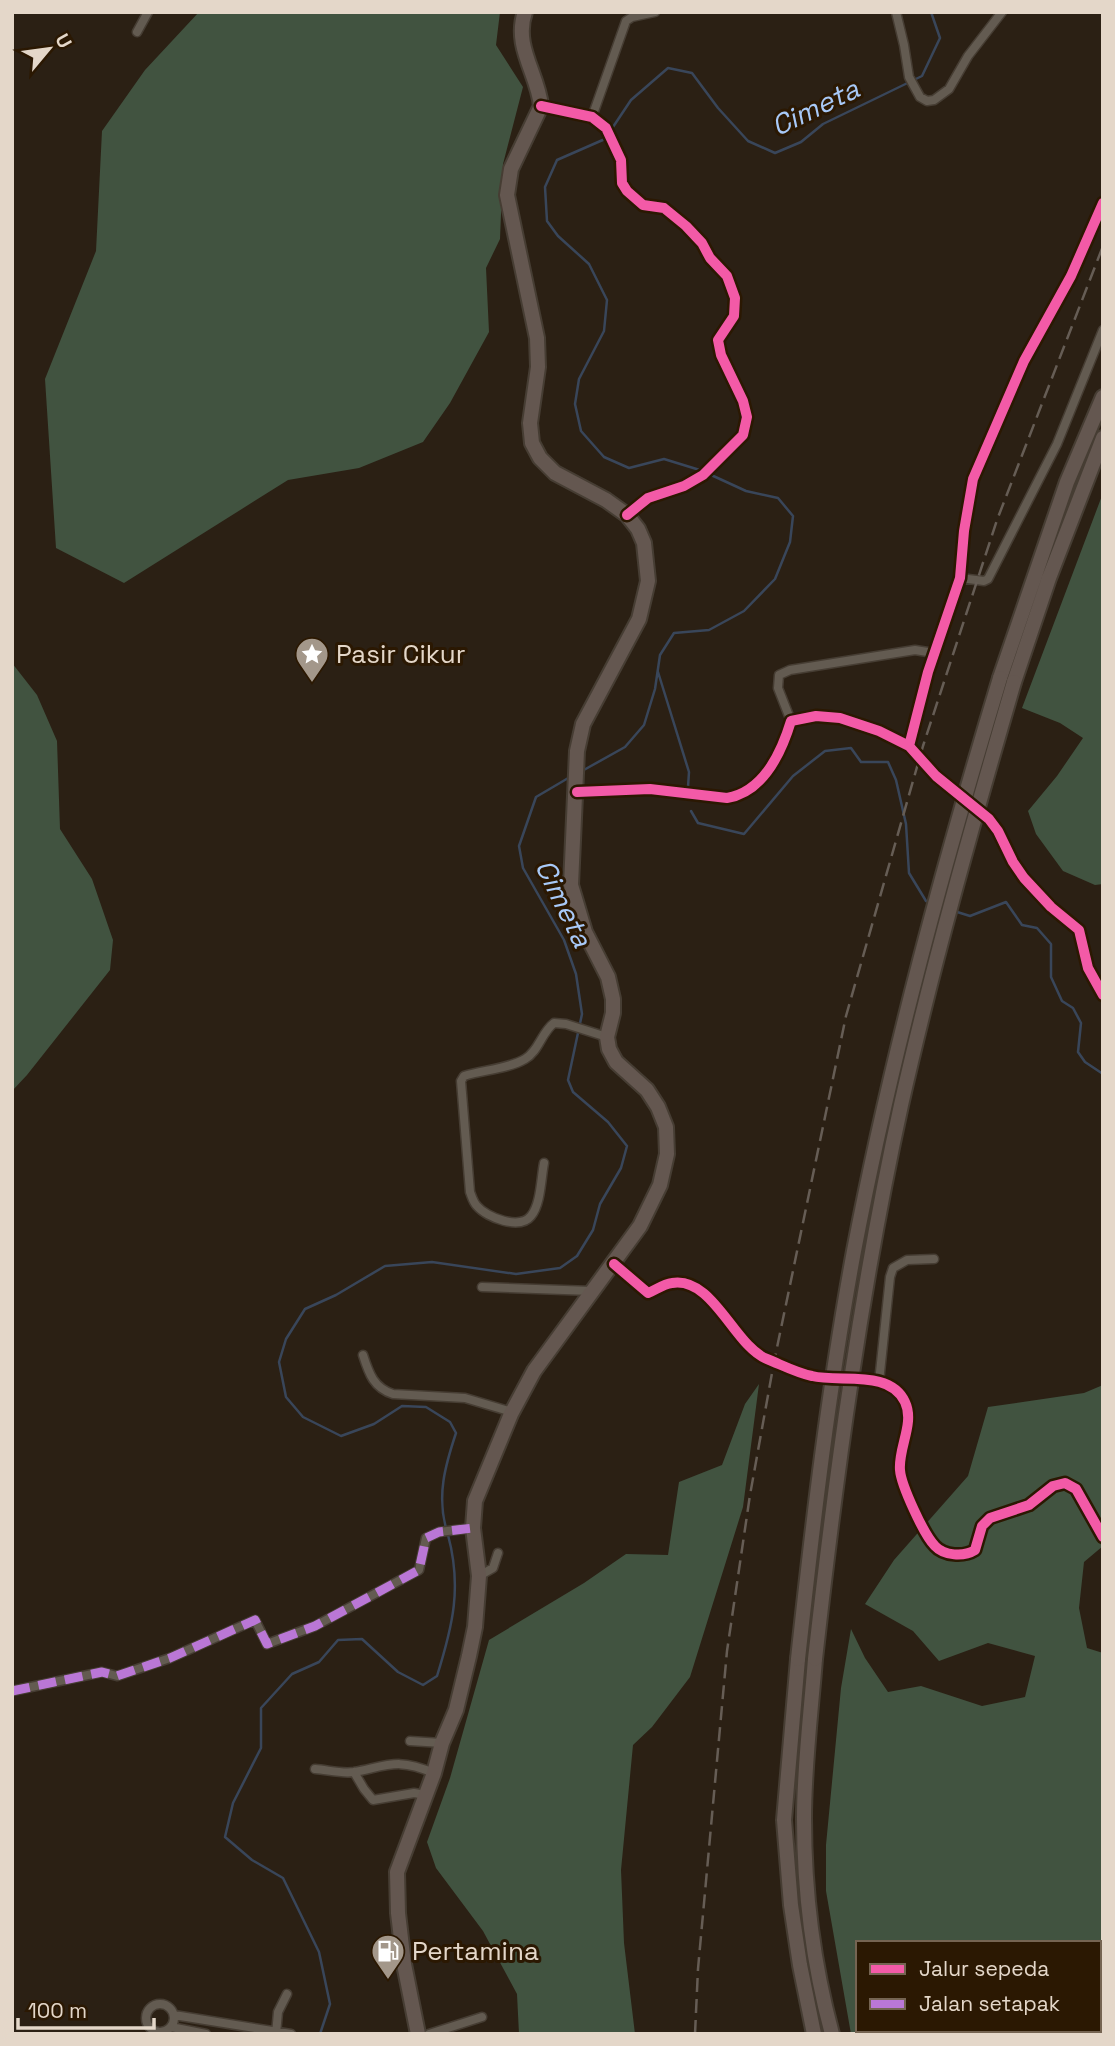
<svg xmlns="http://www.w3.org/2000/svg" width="1115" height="2046" viewBox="0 0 1115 2046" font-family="'Space Grotesk',sans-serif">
  <rect width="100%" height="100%" fill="#2b2014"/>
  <path fill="#415340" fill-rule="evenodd" d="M199 12H500L496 45 523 87 503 164 500 239 486 268 489 332 450 403 423 442 359 468 288 480 124 583 56 548 45 379 96 251 102 131 145 70Z
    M1103 493V884L1095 885 1063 871 1036 834 1028 811 1057 776 1083 738 1060 723 1022 708Z
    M12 663 37 695 57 741 60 829 92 879 113 940 110 970 27 1075 12 1091Z
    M759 1384 743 1507 690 1677 652 1727 633 1745 621 1870 624 1943 635 2034H519L517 1994 483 1931 436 1868 427 1842 450 1778 489 1640 584 1583 626 1554 668 1555 679 1482 722 1465 745 1404Z
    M1103 1385V1546L1084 1562 1079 1608 1087 1648 1103 1653V2034H851L826 1891V1845L841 1688 851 1629 865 1658 888 1692 921 1686 982 1706 1025 1697 1035 1656 988 1643 939 1661 913 1631 865 1604 894 1560 968 1476 988 1407 1084 1393ZM858 1943H1099V2030H858Z"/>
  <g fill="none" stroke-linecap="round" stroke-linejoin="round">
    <path stroke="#39465a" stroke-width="2.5" d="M611 130 631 100 668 68 692 73 718 108 748 141 775 153 801 142 823 124 922 76 940 38 931 12
      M607 136 605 139 557 160 545 187 547 221 558 236 589 264 607 300 604 331 579 379 575 404 581 431 604 457 629 468 664 459 703 471
      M658 672 689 772 688 787
      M582 771 625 747 644 725 655 689 660 655 674 633 709 630 744 611 775 579 790 542 793 516 778 498 746 491 709 474
      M691 811 698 823 744 834 793 776 825 751 851 748 861 762H888L896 780 906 824 909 873 926 901 932 903
      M954 911 970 916 1006 902 1022 925 1037 928 1051 944V977L1062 1001 1073 1008 1081 1023 1078 1052 1085 1062 1103 1074
      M446 1528C437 1495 445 1466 456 1433L450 1422 426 1407 402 1406 374 1424 341 1436 303 1417 286 1397 279 1362 286 1339 305 1309 336 1295 385 1266 432 1262 516 1274 560 1268 577 1256 593 1230 600 1204 621 1168 627 1146 608 1122 573 1092 568 1080 582 1014 576 974 564 940 523 868 519 846 536 797 570 777
      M320 2034 330 2004 319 1952 283 1878 252 1860 225 1837 233 1803 261 1748V1708L292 1674 319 1662 338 1640 362 1639 398 1672 423 1685 437 1676C453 1625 462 1587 448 1535"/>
    <defs>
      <path id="street" d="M896 12 904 45 909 77 920 97 927 101 934 100 949 89 968 56 1002 12
        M137 32 148 12
        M541 106 592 117 606 128 621 160 622 183 627 191 643 205 664 208 686 226 702 243 710 258 727 276 735 298 734 316 718 340 721 355 743 401 747 417 743 435 703 475 684 486 648 498 627 515
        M592 117 626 21 632 17 655 12
        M960 578 984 581 988 579 1057 444 1103 330
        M791 721 778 688 779 675 790 670 915 650 934 653
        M909 746 928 672 960 578 964 531 973 479 1024 361 1071 276 1103 203
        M577 792 650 789 727 798C763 792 781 754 791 721L816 716 840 718 879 731 909 746 936 776 989 819 998 831 1013 862 1024 878 1051 907 1079 930 1088 968 1103 995
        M544 1163C541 1178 541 1204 531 1216 520 1230 487 1218 477 1206 473 1202 472 1197 470 1192L461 1081 464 1076C483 1070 508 1069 525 1059 539 1051 541 1033 554 1023L566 1024 607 1037
        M614 1264 648 1293C656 1290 663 1284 672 1283 713 1276 734 1346 767 1359 782 1365 797 1373 812 1376 840 1383 890 1369 905 1402 915 1423 898 1448 900 1470 901 1485 924 1535 935 1546 944 1556 964 1557 975 1550L982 1526 990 1518 1029 1505 1053 1486 1065 1483 1076 1489 1103 1537
        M482 1287 592 1291
        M363 1355C369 1374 374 1388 393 1394L465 1398 512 1412
        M879 1382 890 1277 893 1268 907 1260 934 1259
        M479 1576 493 1568 498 1553
        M12 1691 102 1672 117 1676 170 1658 255 1620 267 1644 315 1626 419 1570 426 1538 439 1532 473 1528
        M410 1741 442 1743
        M315 1769C328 1770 342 1774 354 1772 390 1765 398 1758 434 1773
        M354 1772 364 1789 373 1800 414 1793 426 1795
        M146 2018a14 14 0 1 1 28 0a14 14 0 1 1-28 0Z
        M174 2015 291 2034
        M171 2027 206 2034
        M276 2034 278 2012 287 1994
        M429 2034 482 2017"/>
      <path id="highway" d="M1000 678 1067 482 1103 397
        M1014 682 1049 578 1103 438
        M798 1659 784 1820 791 1905 800 1965 814 2034
        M815 1659C811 1711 804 1765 804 1818 804 1890 813 1964 832 2034
        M418 2034 404 1964 398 1913 397 1872 434 1773 442 1743 456 1710 469 1656 475 1627 479 1576 473 1528 475 1501 511 1414 534 1371 640 1226 660 1185 667 1154 666 1127 658 1107 647 1090 616 1062 609 1049 607 1037 613 1013V999L608 977 585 932 571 885 577 751 583 724 639 619 648 581 644 543 638 529 627 515 606 500 555 473 540 458 532 443 530 423 538 367 537 338 507 195 511 169 541 106C538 74 513 46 525 12"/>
    </defs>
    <use href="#street" stroke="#463d33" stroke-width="11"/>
    <use href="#highway" stroke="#463d33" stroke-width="18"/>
    <use href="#street" stroke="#635b51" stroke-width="8"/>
    <use href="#highway" stroke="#645750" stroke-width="14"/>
    <path stroke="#665d55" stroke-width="2.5" stroke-dasharray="14 7" stroke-linecap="butt" d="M695 2034 698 1969 727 1651 750 1495 774 1362 846 1016 923 746 997 520 1103 246"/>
    <defs>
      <path id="highway-bridge" d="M798 1659C813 1522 829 1386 854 1251 891 1057 943 867 1000 678
        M815 1659C836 1473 861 1288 901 1105 933 963 973 822 1014 682"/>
    </defs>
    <use href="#highway-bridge" stroke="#463d33" stroke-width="18" stroke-linecap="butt"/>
    <use href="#highway-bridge" stroke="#645750" stroke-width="14"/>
    <path stroke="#ba77d6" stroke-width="9" stroke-dasharray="18 9" stroke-linecap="butt" d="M12 1691 102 1672 117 1676 170 1658 255 1620 267 1644 315 1626 419 1570 426 1538 439 1532 473 1528"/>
    <defs>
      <path id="cycleway" d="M541 106 592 117 606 128 621 160 622 183 627 191 643 205 664 208 686 226 702 243 710 258 727 276 735 298 734 316 718 340 721 355 743 401 747 417 743 435 703 475 684 486 648 498 627 515
        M909 746 928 672 960 578 964 531 973 479 1024 361 1071 276 1103 203
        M577 792 650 789 727 798C763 792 781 754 791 721L816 716 840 718 879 731 909 746 936 776 989 819 998 831 1013 862 1024 878 1051 907 1079 930 1088 968 1103 995
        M614 1264 648 1293C656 1290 663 1284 672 1283 713 1276 734 1346 767 1359 782 1365 797 1373 812 1376 840 1383 890 1369 905 1402 915 1423 898 1448 900 1470 901 1485 924 1535 935 1546 944 1556 964 1557 975 1550L982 1526 990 1518 1029 1505 1053 1486 1065 1483 1076 1489 1103 1537"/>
    </defs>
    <use href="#cycleway" stroke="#2b1802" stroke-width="15"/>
    <use href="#cycleway" stroke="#f35aa7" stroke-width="10"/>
  </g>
  <defs>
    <symbol id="sight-pin" viewBox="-11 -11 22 30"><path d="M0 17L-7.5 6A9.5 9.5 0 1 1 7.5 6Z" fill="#a3978a" stroke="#2b1802"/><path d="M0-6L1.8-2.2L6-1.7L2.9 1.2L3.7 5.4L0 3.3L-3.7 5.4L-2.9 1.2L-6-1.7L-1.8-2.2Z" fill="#fff"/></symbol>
    <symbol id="fuel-pin" viewBox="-11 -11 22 30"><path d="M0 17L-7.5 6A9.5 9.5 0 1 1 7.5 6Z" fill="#a3978a" stroke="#2b1802"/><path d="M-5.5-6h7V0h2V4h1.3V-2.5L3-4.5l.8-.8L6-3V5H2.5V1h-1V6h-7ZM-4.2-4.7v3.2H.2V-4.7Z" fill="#fff"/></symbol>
  </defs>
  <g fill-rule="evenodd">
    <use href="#sight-pin" x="293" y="635" width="38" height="52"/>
    <use href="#fuel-pin" x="369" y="1932" width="38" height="52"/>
  </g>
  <g text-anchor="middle" stroke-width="6" stroke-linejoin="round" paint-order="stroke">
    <g font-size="26" fill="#e4d7c9" stroke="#2b1802" text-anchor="start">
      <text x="336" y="663">Pasir Cikur</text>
      <text x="412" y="1960">Pertamina</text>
    </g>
    <g font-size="28" font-style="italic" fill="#a8c9f7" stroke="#2b1802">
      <text transform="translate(815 107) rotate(-26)" y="10">Cimeta</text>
      <text transform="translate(564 903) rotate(64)" y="10">Cimeta</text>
    </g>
  </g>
  <rect width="1115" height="2046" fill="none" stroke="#e4d7c9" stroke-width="28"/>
  <rect x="856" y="1941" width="245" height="91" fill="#2b1802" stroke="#756452" stroke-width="2"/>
  <rect x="870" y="1964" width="35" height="10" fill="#f35aa7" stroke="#756452" stroke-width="2"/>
  <text x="919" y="1976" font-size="21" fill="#e4d7c9">Jalur sepeda</text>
  <rect x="870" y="1999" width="35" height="10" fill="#ba77d6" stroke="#756452" stroke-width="2"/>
  <text x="919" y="2011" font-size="21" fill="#e4d7c9">Jalan setapak</text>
  <g transform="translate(49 49) rotate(61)" stroke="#2b1802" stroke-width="5" paint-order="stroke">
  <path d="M0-5L12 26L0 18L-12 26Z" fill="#e4d7c9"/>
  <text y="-10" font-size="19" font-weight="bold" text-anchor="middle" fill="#e4d7c9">U</text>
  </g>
  <path d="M18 2018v10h136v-10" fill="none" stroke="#e4d7c9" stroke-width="3.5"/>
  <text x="28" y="2018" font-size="21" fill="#e4d7c9" stroke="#2b1802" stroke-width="5" paint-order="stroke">100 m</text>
</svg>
